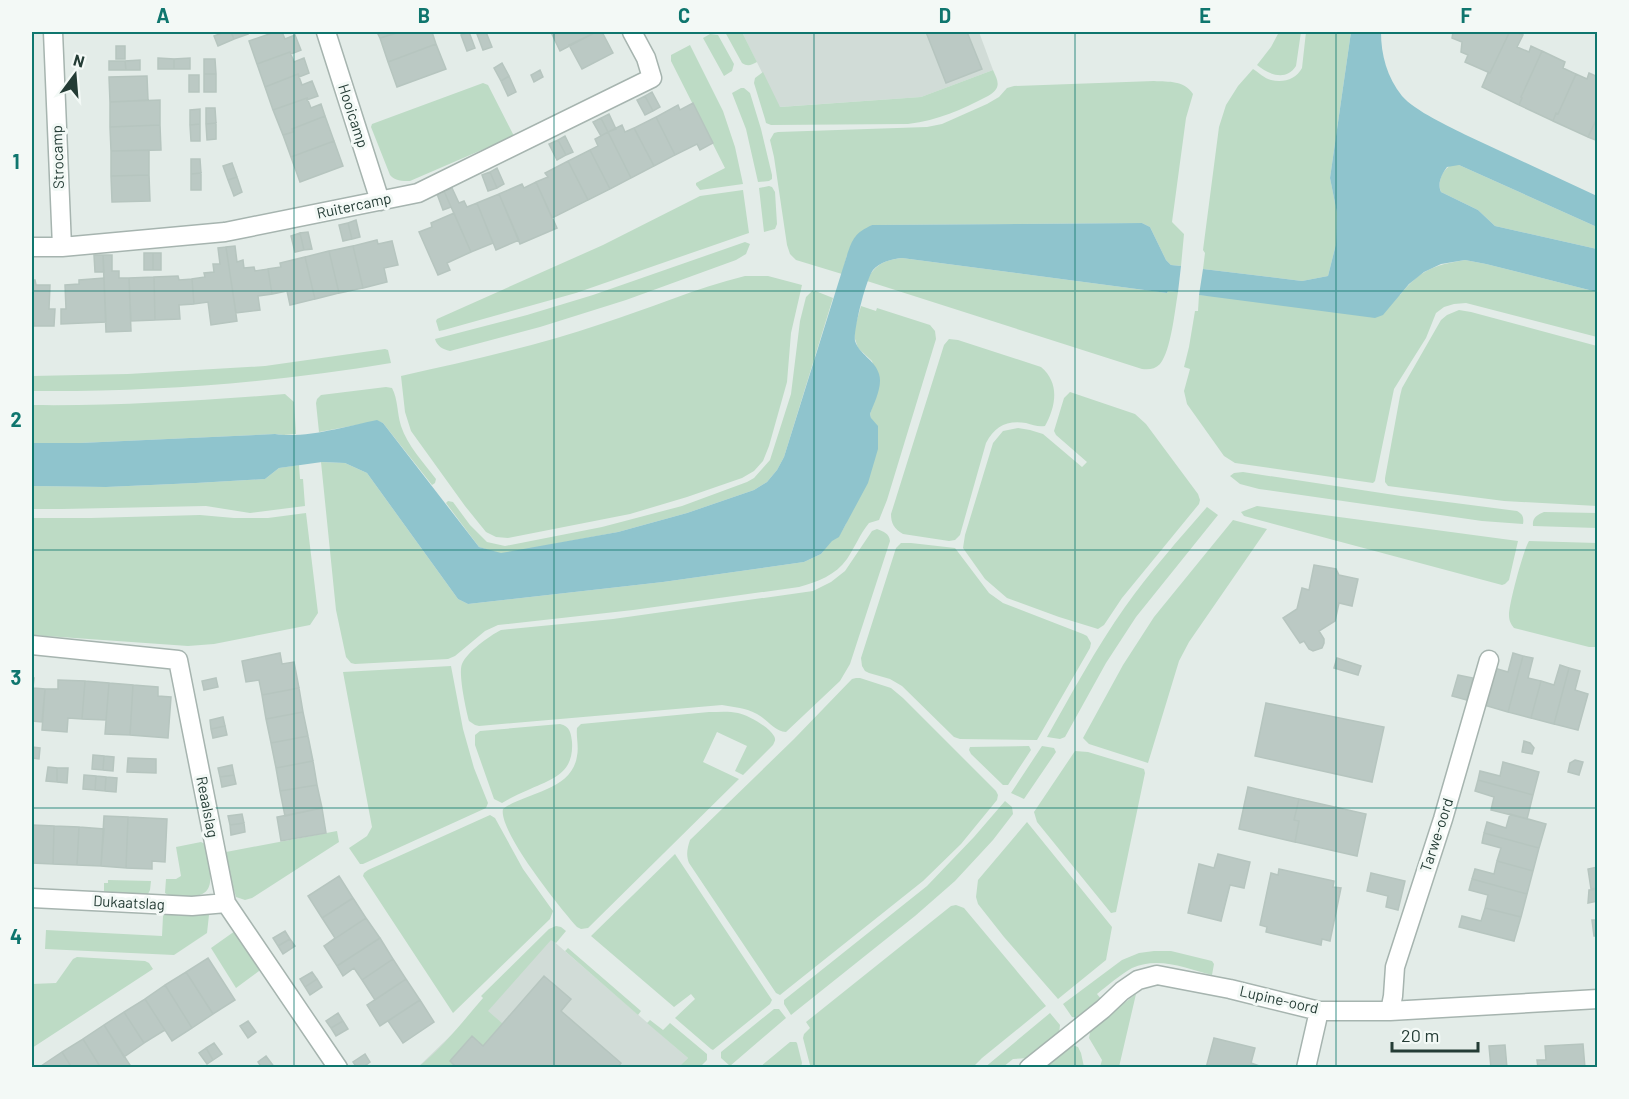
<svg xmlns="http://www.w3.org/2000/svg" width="1629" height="1099" viewBox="0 0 1629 1099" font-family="Barlow,sans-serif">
  <rect width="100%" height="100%" fill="#e3ece8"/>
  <path fill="#d1dcd7" d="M742 32H979L993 70 921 97 779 107Z
    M551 939 688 1058 679 1068H417Z"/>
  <path fill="#bddbc5" d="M725 32H742L757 62C751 65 748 67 742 63Z
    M1279 32H1301L1296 66C1286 82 1268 74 1257 65L1271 47Z
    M1306 32H1351L1330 178 1337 213 1336 244 1328 276 1302 281 1203 269 1205 253 1203 250 1219 127 1226 105 1238 86 1253 69C1258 72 1265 79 1271 80 1284 83 1296 79 1302 68Z
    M710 34 718 35 734 64 732 71 724 76 703 38Z
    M690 45 723 111 735 147 743 184 700 190 696 185V183L725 168 671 61V55Z
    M993 70C999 83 1001 88 988 96 961 110 939 120 908 124L771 125 766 123 765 119 754 83 755 78 763 72 780 107 921 97Z
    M1154 81C1169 82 1184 80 1193 94L1186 118 1172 222 1184 234 1181 266 1171 265 1166 260 1150 227 1142 223 872 225 847 255 842 274 796 260 790 254 787 245 774 157 770 140 774 133 778 132 927 127 942 124 987 104 999 97 1007 88 1014 86Z
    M483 83 488 85 514 136 410 181C402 181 395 181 390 175L373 132 371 127 372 124Z
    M741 88H744L750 93 761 129 772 175V179L769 181 758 182 746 129 732 93Z
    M1451 165H1459L1597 227V249L1495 226 1478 210 1441 192C1437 183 1442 170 1451 165Z
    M769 186 772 187 775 192 777 224 775 229 764 232 759 188Z
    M743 190 749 233 746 234 576 293 444 330 439 331 436 321 437 319 603 245 700 196Z
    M745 242 750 244 746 254 736 260 626 300 540 327 450 351C442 349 437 346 435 339L527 315 593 295Z
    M902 258 1167 293 1168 291 1178 292C1175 309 1171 351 1160 364 1155 369 1149 370 1142 369L867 281C874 265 884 260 902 258Z
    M1465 260 1486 264 1597 292V337L1466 303 1454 304 1444 307 1436 313 1426 338 1394 389 1375 481 1373 483 1235 463 1224 456 1187 404 1184 391 1190 369 1184 367 1189 347 1195 311H1198L1199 295 1216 296 1400 295C1420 270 1434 265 1465 260Z
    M745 276H768L802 285 791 333 787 382 769 446 763 461 754 471 742 478 687 497 630 514 508 538 496 537 486 532 465 506 411 431 405 412 401 376C468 361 536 346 601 324 649 309 695 288 745 276Z
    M813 290 833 298 784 457 777 470 767 482 754 490 687 513 618 532 501 554 479 547 446 503 448 501 453 502 470 525 487 542 505 546 602 527 682 506 747 482 754 478 770 460 791 394 800 321 806 297Z
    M861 306 876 311 877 308 930 325 935 331 936 339 887 500 879 520 869 523C860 534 855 547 847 559 836 575 817 582 799 587L633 610 498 625 485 631 455 656 448 659 355 664 351 663 346 657 336 610 321 462 345 463 367 473 458 599 468 604 663 582 804 562 821 554 832 540 839 536 846 524 871 418 870 414 879 386 872 361 858 348 855 339 854 330Z
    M1459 310 1471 312 1597 346V506L1504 501 1388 486 1385 482V478L1400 396 1402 388 1441 320 1447 315Z
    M949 339 958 340 1041 367C1060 383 1056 406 1045 426 1038 427 1033 425 1026 423 1007 420 995 426 986 443L960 535 955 540 949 541 903 534C894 529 891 523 891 514L944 345Z
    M385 349 388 350 391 363C272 383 152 392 32 391V376L128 374 265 366Z
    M386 387 392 388C398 399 397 413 401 426 407 445 424 463 436 479L435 483 432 485 383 423 378 421 319 432 316 403 317 399 321 395Z
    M1070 392 1135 414 1146 424 1198 494 1200 500 1199 504 1122 598 1104 625 1098 629 1059 617 1007 598 985 579 963 548 965 535 993 443 1003 431 1018 428 1030 430 1043 434 1082 467 1087 462 1056 435 1054 431 1064 398Z
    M285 394 294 402 296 434 284 435 275 434 80 443H32V405C116 406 200 401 285 394Z
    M299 465 300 479H303L305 506 250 513 206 506 62 509H32V486L106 487 196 483 265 479 279 468Z
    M1243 472 1401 496 1517 511C1523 514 1524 518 1523 524L1482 521 1259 489 1240 484 1230 476 1234 473Z
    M1257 506 1518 541 1509 580 1505 584 1502 585 1244 516 1241 512Z
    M1207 507 1218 515 1136 617 1106 663 1065 737 1060 739 1047 737C1072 693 1096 648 1125 607 1150 572 1179 539 1207 507Z
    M1544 512 1597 513V528L1533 526C1532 518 1537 515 1544 512Z
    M306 513 318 613 310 625 214 644 188 646 32 635V518H91L200 515 234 518H268Z
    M1233 520 1267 529 1189 642 1179 661 1148 763 1089 744 1083 738 1123 665 1154 617Z
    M877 529C884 532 889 533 890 541L850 664 840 681 786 732C774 731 767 719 757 714 746 708 734 707 722 705L479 726 475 725 469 721C466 710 458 673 462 664 467 652 489 636 501 630L613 619 813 591 831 582 845 571 872 531Z
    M1529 541 1597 543V647H1589L1514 628C1511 624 1509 621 1509 615 1509 604 1523 551 1529 541Z
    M901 543H911L955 548 989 593 1003 603 1083 634 1087 636 1091 643 1090 648 1037 740 960 739 954 737 902 686 890 679 869 673 865 671 862 666 861 658 896 548Z
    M451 666 463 729 474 768 488 803 486 808 363 864H360L349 848 367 836 372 827 343 672Z
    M856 678H860L891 688 903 698 996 791 998 795 997 800 961 844 923 881 780 995 776 993 689 863C686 855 687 849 690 840L794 739 852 679Z
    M709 712C719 712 729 711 738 713 748 715 769 727 774 736 776 740 775 741 773 745L743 775 735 771 747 746 717 732 703 762 739 779 588 928 581 929 577 927C561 909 498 831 503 809 526 792 572 791 577 756 579 747 576 737 577 728L581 724Z
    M560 724C570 726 571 733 572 742 574 774 552 779 528 790 519 794 510 798 502 803L494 799 475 745V735L480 731Z
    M1029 746 1031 750 1008 785H1003L971 754 969 750 970 747Z
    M1042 746 1054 748 1056 752 1024 799 1011 793Z
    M1075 751 1088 752 1144 769 1145 773 1116 912 1111 913 1037 822 1034 812Z
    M1005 801 1012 807 1013 814 993 840 955 881 915 916 791 1015 784 1004V1000L927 886 974 837Z
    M490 815 495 818 523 869 553 911 550 919 453 1013 363 876 364 873 368 870Z
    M1027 822 1112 927 1106 960 1058 999 1004 937 978 904 976 897 978 880Z
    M337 831 339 842 252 898 245 900 236 897 233 887 226 852Z
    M201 842 205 844C213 885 219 902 168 895L165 893 166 879H176L181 876 176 847Z
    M675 854 772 1000 770 1004 713 1050 711 1049 675 1018 695 999 691 994 674 1007 591 936Z
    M108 880 151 881 150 890 148 894 145 895 104 892V883H108Z
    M956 905 964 908 1046 1006 982 1058 973 1067 813 1068 810 1065 803 1038 804 1034 810 1028 806 1022 951 906Z
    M166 913 209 915 207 933 174 955 45 949 46 930 162 936 163 916Z
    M556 926 561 927 566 931 556 943 551 940 488 1011 503 1024 483 1046 472 1036 450 1061 457 1067 417 1068C443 1048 462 1022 483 998L481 996 549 929Z
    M235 931 259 968V971L236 988 211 948Z
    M568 948 641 1011 638 1015 565 951Z
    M1154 951H1171L1212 961 1214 964 1212 975C1186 968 1158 956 1132 968 1120 975 1108 985 1097 994L1101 999 1100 1003 1079 1018 1072 1017 1063 1004 1122 960 1139 953Z
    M77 957 145 961 149 963 153 969 32 1048V984L56 983 73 959Z
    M1136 994 1119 1067H1100L1102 1060 1089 1038 1091 1028Z
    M774 1009H779L786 1018 730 1066 721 1058V1052Z
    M1050 1013 1060 1025 1059 1034 1029 1058 1013 1059 1003 1067 984 1068Z
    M650 1020 663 1030 670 1023 707 1054V1060L700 1067H679L688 1058 647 1023Z
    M790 1042H796L797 1043 802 1063 801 1067H760Z
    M1072 1045 1078 1047 1081 1053 1084 1067 1043 1068Z"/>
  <path fill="#8fc4cd" d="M1351 32H1381C1381 55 1387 77 1402 96 1415 111 1450 127 1468 136 1511 156 1554 176 1597 196V227L1459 165 1447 167C1442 174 1437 183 1441 192L1478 210 1495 226 1597 249V292L1486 264 1465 260 1441 264 1424 272 1409 284 1383 315 1375 318 1199 295 1203 269 1302 281 1328 276 1336 244 1337 213 1330 178Z
    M1142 223 1150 227 1166 260 1171 265 1181 266 1178 292 1168 291 1167 293 902 258C891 259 880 262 873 270 866 279 853 331 855 341 859 354 875 360 879 374 883 386 874 403 870 414L871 418 878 426V449L868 483 839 537 832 541 821 554 804 562 663 582 468 604 458 599 367 473 345 463 322 462 279 468 265 479 196 483 106 487 32 486V443H80L275 434C304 439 348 426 377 420L383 423 479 547 501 553 618 532 687 513 754 490 767 482 777 470 784 457 847 255C853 238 855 233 872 225Z"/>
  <path fill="#bbc9c4" stroke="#b6c5bf" stroke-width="1.5" d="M225 32H231L234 39 218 46 214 36Z
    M231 32H247L248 34 234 39Z
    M275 32H282L285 39 295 35 301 50 291 54 290 52 257 64 249 41Z
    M377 32H400L380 38Z
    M400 32H432L436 44 388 62 380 38Z
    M469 32 475 48 467 51 461 35Z
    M486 32 492 47 483 50 477 34Z
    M551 32H596L560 51Z
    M596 32H602L613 53 582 69 569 45Z
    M926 32H967L982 69 946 83Z
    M1453 32 1509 33 1490 73 1465 62 1468 55 1461 52 1462 42 1452 38Z
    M1507 32H1515L1523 35 1517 47 1529 52 1531 46 1542 51 1521 97 1522 98 1519 105 1482 87 1488 73H1490L1509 33Z
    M436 44 446 69 397 87 388 62Z
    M116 46H125V59H116Z
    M1542 51 1565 62 1563 68 1576 74 1558 114 1556 113 1553 121 1519 105 1522 98 1521 97Z
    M290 52 294 62 304 58 309 73 299 77 298 74 265 87 257 64Z
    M158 58 174 59V69H158Z
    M190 58V69H174V59Z
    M204 59H215L216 74H204Z
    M140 60V70H126L125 61Z
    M109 61H125L126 70H109Z
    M502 63 509 76 501 81 494 68Z
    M540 70 543 77 534 82 531 75Z
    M1589 73 1598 77V116L1588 137 1553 121 1556 113 1558 114 1576 74 1587 79Z
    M204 74H216V92H204Z
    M298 74 302 85 312 81 318 96 307 100V98L273 110 265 87Z
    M189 75H199V92H189Z
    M147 76 148 100 110 102 109 77Z
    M509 76 516 92 508 96 501 81Z
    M652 92 660 107 653 111 645 96Z
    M645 96 653 111 645 115 637 100Z
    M307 98 311 108 321 104 325 116 292 129 293 132 283 135 273 110Z
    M160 100V125L110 127V102Z
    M693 103 713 143 700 150 697 144 675 155 656 117 678 105 680 110Z
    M206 108H215L216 123 206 124Z
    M200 109V124L190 125V110Z
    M609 114 616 129 608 132 601 118Z
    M325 116 334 141 291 157 283 135 293 132 292 129Z
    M1598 116V141L1588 137Z
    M656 117 675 155 654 166 634 128Z
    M601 118 608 132 601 136 593 122Z
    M216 123V139L207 140 206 124Z
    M200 124V141H191L190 125Z
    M160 125 161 150 111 151 110 127Z
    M622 125 625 132 634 128 654 166 631 178 608 132Z
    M608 132 631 178 610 189 590 150 598 146 595 139Z
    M565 136 573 152 566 155 558 140Z
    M558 140 566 155 557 160 549 144Z
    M334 141 343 166 300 182 291 157Z
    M149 150V175L111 176V151Z
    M590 150 610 189 588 200 568 161Z
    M191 159H200L201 173 191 174Z
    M568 161 588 200 552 218 536 182 548 177 545 173Z
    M232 163 237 177 228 180 223 166Z
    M497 168 504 184 497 188 490 172Z
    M490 172 497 188 488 191 482 175Z
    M201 173V190H191V174Z
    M149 175 150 201 112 202 111 176Z
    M237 177 242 192 234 196 228 180Z
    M536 182 557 228 520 244 499 194 522 184 524 188Z
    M452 188 459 203 464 201 467 207 477 203 493 243 471 252 444 191Z
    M444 191 451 207 443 210 437 194Z
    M499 194 519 240 496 250 477 203Z
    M454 213 471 252 447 263 450 270 438 275 419 232 432 227 431 223Z
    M356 220 360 237 352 239 348 223Z
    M348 223 352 239 343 241 339 225Z
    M308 232 312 249 304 250 300 233Z
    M300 233 304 250 295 252 291 236Z
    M377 240 378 244 392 241 398 265 384 268 387 282 363 288 353 246Z
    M235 246 237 262 243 260 244 268 254 267 255 271 268 269 272 294 258 296 260 310 236 313 226 247Z
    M353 246 363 288 339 293 329 251Z
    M226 247 237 321 211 325 208 302 194 304 192 279 205 277 204 273 214 272 213 264H220L218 248Z
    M329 251 339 293 315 299 305 257Z
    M144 253H153V270H144Z
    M153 253H161V270H153Z
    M94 255H103L104 272H95Z
    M103 255H112V271H119V278H129L131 331 106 332Z
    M305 257 315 299 290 305 287 291 272 294 268 269 281 267 280 263Z
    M178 276 179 280 192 279 194 304 179 305 180 319 155 320 154 277Z
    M154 277 155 320 131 321 129 278Z
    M104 278 106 322 61 324V309H66L65 285 79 284V280Z
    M32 280H35L36 285H50L49 309H55L54 326H34V323H32Z
    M1314 565 1336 569 1339 575 1358 579 1352 606 1339 603 1335 621 1319 631 1324 639V643L1322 648 1313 651 1309 649 1304 641 1300 643 1283 618 1297 609 1302 588 1309 590Z
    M280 653 282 664 294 662 299 688 262 695 259 680 246 682 242 661Z
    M1513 653 1523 656 1508 712 1484 705 1494 668 1508 672Z
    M1523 656 1533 658 1528 678 1541 681 1531 718 1508 712Z
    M1337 658 1361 666 1358 675 1334 668Z
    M1560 665 1569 668 1554 724 1531 718 1541 681 1554 685Z
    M1569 668 1580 671 1575 690 1588 694 1578 730 1554 724Z
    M1458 675 1473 678 1467 700 1452 696Z
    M32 678H34L33 688 45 689 42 722 32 721Z
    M216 678 218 687 204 690 202 681Z
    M58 680 85 681 82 719 68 718 67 732 42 730 45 689H58Z
    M85 681 109 683 106 720 82 719Z
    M109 683 133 685 130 735 105 734Z
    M133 685 158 687V696L171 697 168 738 130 735Z
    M299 688 303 712 266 719 262 695Z
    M1266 703 1384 727 1372 782 1255 756Z
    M303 712 308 736 271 743 266 719Z
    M223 717 225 726 211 729 210 720Z
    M225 726 227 735 213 738 211 729Z
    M308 736 313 761 276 768 271 743Z
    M1524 741 1530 743 1534 748 1532 754 1522 752Z
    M32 747 40 748 39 759 32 758Z
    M93 755 104 756 103 770 92 769Z
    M104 756 114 757 113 771 103 770Z
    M128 758 156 759V773L127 772Z
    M1575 760 1583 762 1579 775 1568 772 1570 763Z
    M313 761 317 785 280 791 276 768Z
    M1503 762 1539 772 1533 795 1478 780 1480 771 1500 776Z
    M232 765 234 775 220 777 218 768Z
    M48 767 57 768V782L46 781Z
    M57 768H68L67 783 57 782Z
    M84 775 96 776 95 790 83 789Z
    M234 775 236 784 222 787 220 777Z
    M96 776 106 777 105 791 95 790Z
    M106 777 117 778 116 792 105 791Z
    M1478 780 1533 795 1527 819 1491 810 1494 797 1475 791Z
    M317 785 322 808 285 816 280 791Z
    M1248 787 1299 799 1294 820 1299 821 1295 842 1239 829Z
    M1299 799 1366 814 1357 856 1295 842 1299 821 1294 820Z
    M322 808 326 833 281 841 277 817Z
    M242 814 244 823 230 825 228 816Z
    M1510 814 1546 824 1539 848 1484 833 1487 822 1506 828Z
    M104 816 128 817 126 868 101 866Z
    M128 817 167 819 165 862 152 861V869L126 868Z
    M244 823 245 832 231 835 230 825Z
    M32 825 54 826 53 864 32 863Z
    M54 826 79 827 77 865 53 864Z
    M79 827 104 829 101 866 77 865Z
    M1484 833 1539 848 1533 871 1497 861 1501 848 1482 843Z
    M1218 854 1250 862 1244 888 1230 885 1221 921 1188 913 1199 864 1214 868Z
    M1497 861 1533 871 1527 894 1472 879 1475 869 1494 874Z
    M1598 867V888L1591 889 1588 869Z
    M1279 869 1334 881 1333 887 1341 888 1330 941 1322 939 1321 945 1266 932 1267 927 1260 925 1271 873 1278 875Z
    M1371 873 1405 881 1398 910 1386 907 1388 896 1367 891Z
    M339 876 353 898 322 918 308 896Z
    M1472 879 1527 894 1521 917 1485 908 1488 895 1469 890Z
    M1598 889V901L1588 903 1589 890Z
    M353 898 366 918 324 946 335 938 322 918Z
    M1485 908 1521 917 1514 941 1459 927 1462 916 1481 921Z
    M366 918 380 938 337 966 324 946Z
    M1592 920H1598V936H1594Z
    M285 931 290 939 278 946 273 938Z
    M380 938 393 959 362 980 354 968 343 976 337 966Z
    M290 939 295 946 283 954 278 946Z
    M208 958 235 1000 213 1014 186 972Z
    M393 959 406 979 375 1000 362 980Z
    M186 972 213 1014 192 1028 165 985Z
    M312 972 317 979 305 987 300 979Z
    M544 976 571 999 561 1011 621 1063 617 1068H457L450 1061 472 1036 483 1046Z
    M317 979 322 987 310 995 305 987Z
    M406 979 420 1000 380 1026 367 1005Z
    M165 985 192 1028 172 1041 145 999Z
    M145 999 165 1030 144 1043 124 1012Z
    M420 1000 434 1022 403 1043 388 1021Z
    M124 1012 144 1043 124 1057 104 1025Z
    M338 1013 343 1021 331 1028 326 1021Z
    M248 1021 256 1032 248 1038 240 1026Z
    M343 1021 348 1029 336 1036 331 1028Z
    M104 1025 130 1065 126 1068H101L83 1039Z
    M1214 1038 1255 1048 1251 1063 1265 1068H1206Z
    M83 1039 101 1068H72L62 1052Z
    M214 1043 222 1054 213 1060 206 1048Z
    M1583 1044 1585 1068H1538L1537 1060H1546L1545 1046Z
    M1505 1045 1507 1068H1491L1489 1046Z
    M206 1048 213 1060 207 1064 199 1053Z
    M62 1052 72 1068H43L41 1066Z
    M365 1054 370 1062 362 1068H357L353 1062Z
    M266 1056 275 1068H262L258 1062Z"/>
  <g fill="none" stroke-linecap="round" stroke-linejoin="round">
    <defs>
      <path id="street" d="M53 32 62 247
        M326 32 380 201
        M32 247H62L225 232 418 193 652 78 646 58 632 32
        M32 645 178 660 226 903 338 1068
        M32 898 192 906 226 903
        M1390 1011 1393 996 1395 967 1443 819 1489 660
        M1029 1068 1103 1009 1122 991 1138 980 1157 975 1230 989 1319 1011H1390L1598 999
        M1306 1068 1319 1011"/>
    </defs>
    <use href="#street" stroke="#a6b4af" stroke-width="21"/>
    <use href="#street" stroke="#fff" stroke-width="18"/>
  </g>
  <path fill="none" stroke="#0f766e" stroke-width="1.5" stroke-opacity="0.55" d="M294 32V1068M554 32V1068M814 32V1068M1075 32V1068M1336 32V1068M32 291H1598M32 550H1598M32 808H1598"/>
  <g text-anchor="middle" stroke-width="6" stroke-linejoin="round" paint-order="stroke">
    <g font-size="15" fill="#243c35" stroke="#f3f9f6">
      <text transform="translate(353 116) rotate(72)" y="5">Hooicamp</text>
      <text transform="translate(58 157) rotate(-92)" y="5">Strocamp</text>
      <text transform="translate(354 206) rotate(-12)" y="5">Ruitercamp</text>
      <text transform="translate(207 807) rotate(79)" y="5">Reaalslag</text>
      <text transform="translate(1437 835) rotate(-72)" y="5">Tarwe-oord</text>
      <text transform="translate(129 903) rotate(3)" y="5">Dukaatslag</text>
      <text transform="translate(1279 1000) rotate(13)" y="5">Lupine-oord</text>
    </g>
  </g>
  <rect width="1629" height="1099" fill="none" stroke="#f3f9f6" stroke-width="66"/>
  <g transform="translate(75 75) rotate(16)" stroke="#f3f9f6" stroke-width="4.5" paint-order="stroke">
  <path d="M0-4.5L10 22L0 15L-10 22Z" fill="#243c35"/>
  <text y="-9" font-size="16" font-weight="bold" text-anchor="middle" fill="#243c35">N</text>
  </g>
  <path d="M1392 1042v9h86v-9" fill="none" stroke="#243c35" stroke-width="3"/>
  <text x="1401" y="1042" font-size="18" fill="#243c35" stroke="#f3f9f6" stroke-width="4.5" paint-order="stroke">20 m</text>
  <rect x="33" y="33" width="1563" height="1033" fill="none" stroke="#0f766e" stroke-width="2"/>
  <g font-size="20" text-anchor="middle" font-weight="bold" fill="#0f766e">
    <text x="163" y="23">A</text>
    <text x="424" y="23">B</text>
    <text x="684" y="23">C</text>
    <text x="945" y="23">D</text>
    <text x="1205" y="23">E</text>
    <text x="1466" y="23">F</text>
    <text x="16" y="169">1</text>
    <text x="16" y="427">2</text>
    <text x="16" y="685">3</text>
    <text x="16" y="944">4</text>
  </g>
</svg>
